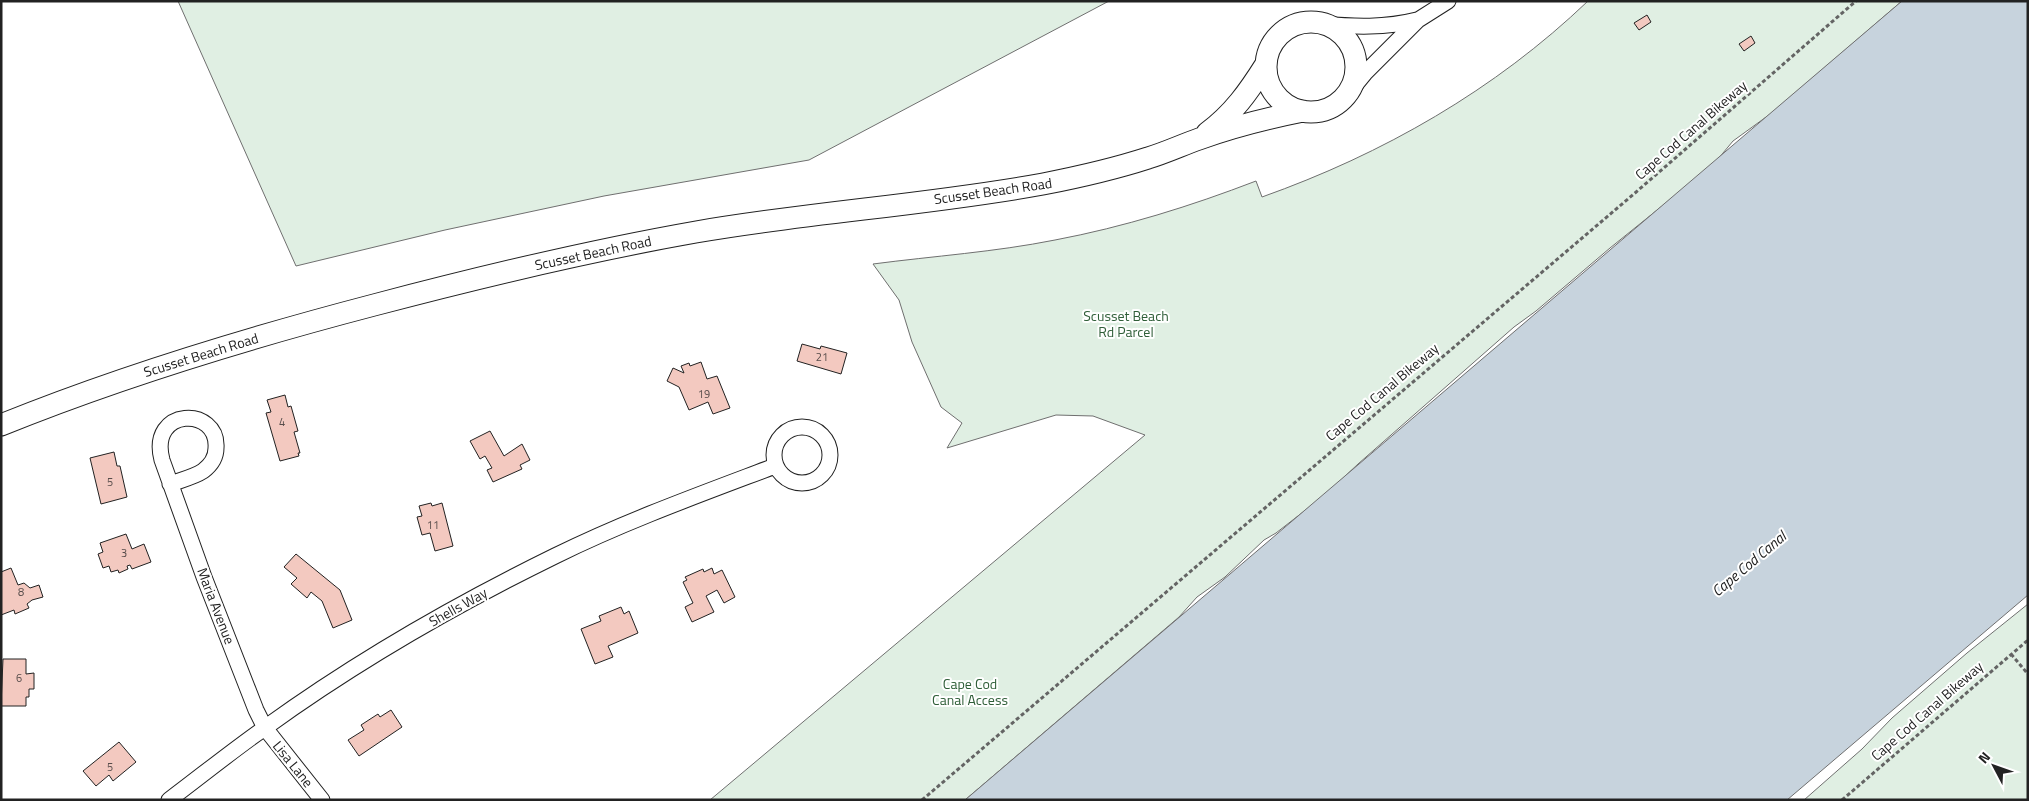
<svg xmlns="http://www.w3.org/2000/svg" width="2029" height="801" viewBox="0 0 2029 801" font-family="'Titillium Web',sans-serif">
  <rect width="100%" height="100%" fill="#fff"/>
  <path fill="#e0efe3" stroke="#6f6f6f" d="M178 1H1109L809 160 604 196 445 230 296 266Z
    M1588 1H1902L1773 112 1733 141 1713 165 1610 248 1536 311 1514 327 1358 464 1325 495 1276 533 1264 540 1225 577 1197 597 1179 617 965 800H710L1145 435 1093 416 1056 415 947 448 962 423 941 407 912 342 899 300 873 264C934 256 995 252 1055 240 1124 227 1191 206 1256 181L1262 197C1383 154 1495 90 1588 1Z
    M2028 604V800H1804L1862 749 1892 718 1967 653Z"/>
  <path fill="#c7d3dd" stroke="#6f6f6f" d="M1902 1H2028V595L1787 800H965Z"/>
  <path fill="#f3c9c0" stroke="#222" d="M1647 15 1651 22 1639 30 1634 23Z
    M1751 36 1755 43 1744 51 1739 44Z
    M802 344 820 349 821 346 847 353 841 374 797 361Z
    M701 362 707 379 717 376 730 408 713 414 708 402 689 410 679 387 667 381 673 368 684 373 681 366 689 363 690 366Z
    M285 395 288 407 291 406 298 431 294 432 300 453H298L299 456 280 461 266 413 271 412 267 400Z
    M490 431 504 456 522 444 530 460 520 465 522 469 493 482 487 470 492 468 485 456 480 459 470 441Z
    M114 452 117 466H120L127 497 101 504 90 458Z
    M431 503 432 506 442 503 453 546 435 551 430 533 422 535 417 517 422 516 419 506Z
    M126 534 132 549 144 544 151 562 132 569 130 565 127 566 128 569 119 573 118 570 111 572 109 566 103 568 98 554 103 552 100 543Z
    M296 554 340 590 352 620 333 628 322 601 311 592 307 598 291 584 297 578 284 567Z
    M11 568 18 585 24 583 30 588 39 585 43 597 32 600 27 604 29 608 15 614 14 610 1 615V572Z
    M712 568 714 574 722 570 735 597 724 603 717 590 706 596 714 612 692 622 685 607 693 603 683 582 687 580 685 577 703 569 704 572Z
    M621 607 624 614 629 611 638 633 608 646 613 657 595 664 581 629 601 621 599 616Z
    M3 659H26V674L34 673V689H29V697H26V706H1Z
    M391 710 402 727 359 756 348 740 364 730 361 725 378 714 380 717Z
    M119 742 136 762 113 781 109 775 96 786 83 771Z"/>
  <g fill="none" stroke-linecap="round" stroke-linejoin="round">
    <defs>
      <path id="street" d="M1322 24C1355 27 1385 28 1417 20
        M1347 95 1365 73 1418 20 1448 1
        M774 455a28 28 0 1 1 56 0a28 28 0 1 1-56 0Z
        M170 484C181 480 194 477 203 471 211 465 216 457 216 448 219 406 148 407 162 460L204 577 256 710 265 728 322 800
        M169 800C201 776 233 750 266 727 356 662 455 605 555 556 626 521 701 494 775 466"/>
      <path id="secondary" d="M1266 67a45 45 0 1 1 90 0a45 45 0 1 1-90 0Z
        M1207 133C1233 114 1249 91 1266 64
        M1 425C122 376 248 338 374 305 480 277 588 251 696 232 811 212 928 205 1043 184 1079 177 1114 169 1148 158 1165 153 1182 145 1199 139 1232 127 1268 118 1303 111"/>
    </defs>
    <use href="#street" stroke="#222" stroke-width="17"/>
    <use href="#secondary" stroke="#222" stroke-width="23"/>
    <path stroke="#646464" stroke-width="3" stroke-dasharray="4 2.5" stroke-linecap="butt" d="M2011 654 2028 674
      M922 800 1635 193 1856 1
      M1842 800 2028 640"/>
    <use href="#street" stroke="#fff" stroke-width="15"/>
    <use href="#secondary" stroke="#fff" stroke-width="21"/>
  </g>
  <g text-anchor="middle" stroke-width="4" stroke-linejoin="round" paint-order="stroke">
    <g font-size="11" fill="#564c4a">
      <text x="822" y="361">21</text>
      <text x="704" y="398">19</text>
      <text x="282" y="426">4</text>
      <text x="110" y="486">5</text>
      <text x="433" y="529">11</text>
      <text x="124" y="557">3</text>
      <text x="21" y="596">8</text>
      <text x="19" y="682">6</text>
      <text x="110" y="771">5</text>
    </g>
    <g font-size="14" fill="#222" stroke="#fff">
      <text transform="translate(1691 130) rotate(-41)" y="5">Cape Cod Canal Bikeway</text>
      <text transform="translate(993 191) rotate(-8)" y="5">Scusset Beach Road</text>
      <text transform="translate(593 253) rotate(-12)" y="5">Scusset Beach Road</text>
      <text transform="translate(201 355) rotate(-17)" y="5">Scusset Beach Road</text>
      <text transform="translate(1382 392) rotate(-40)" y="5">Cape Cod Canal Bikeway</text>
      <text transform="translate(216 606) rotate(69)" y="5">Maria Avenue</text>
      <text transform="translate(458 607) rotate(-29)" y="5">Shells Way</text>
      <text transform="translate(1927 711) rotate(-41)" y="5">Cape Cod Canal Bikeway</text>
      <text transform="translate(293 764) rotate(51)" y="5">Lisa Lane</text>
    </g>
    <g font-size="14" fill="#2f5e38" stroke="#fff">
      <text x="1126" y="321">Scusset Beach<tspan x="1126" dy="16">Rd Parcel</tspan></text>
      <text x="970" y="689">Cape Cod<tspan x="970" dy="16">Canal Access</tspan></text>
    </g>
    <g font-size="15" font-style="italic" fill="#222" stroke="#fff">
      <text transform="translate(1749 564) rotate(-40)" y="5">Cape Cod Canal</text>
    </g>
  </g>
  <rect width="2029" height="801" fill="none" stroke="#222222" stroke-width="5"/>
  <g transform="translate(1994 766) rotate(311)" stroke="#ffffff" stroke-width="4" paint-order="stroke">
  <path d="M0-4L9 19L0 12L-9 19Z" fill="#222222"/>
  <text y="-8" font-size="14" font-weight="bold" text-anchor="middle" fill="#222222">N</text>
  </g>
</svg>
